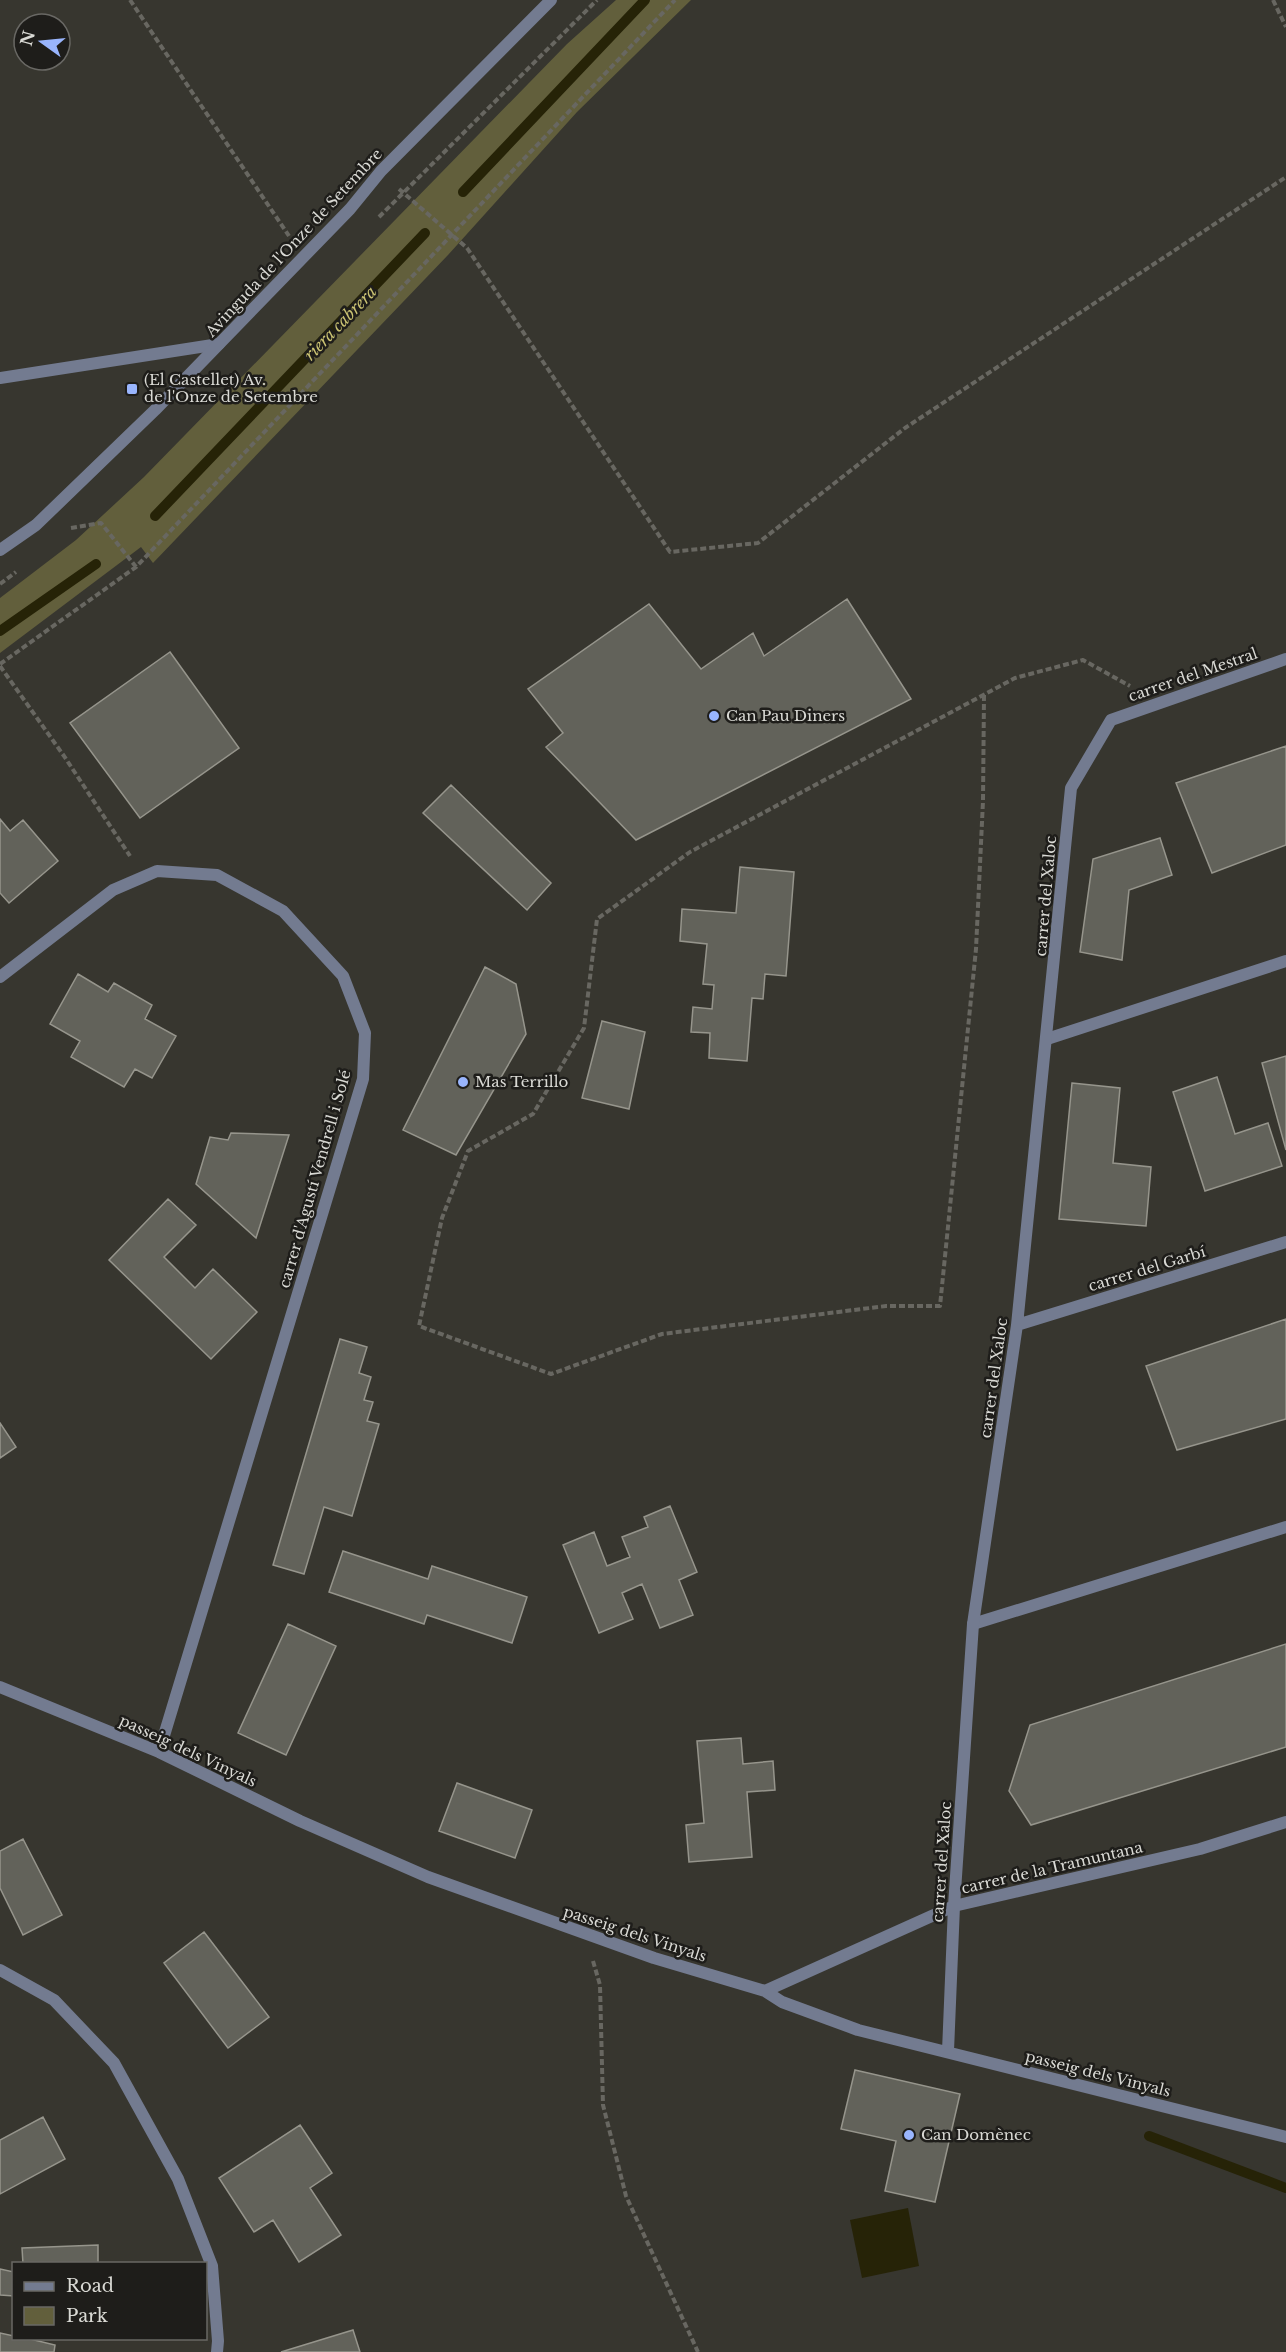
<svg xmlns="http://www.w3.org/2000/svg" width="1286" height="2352" viewBox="0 0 1286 2352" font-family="'Libre Baskerville',serif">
  <rect width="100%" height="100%" fill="#37362f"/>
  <path fill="#625f3c" d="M616 0H691L577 112 448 255 153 563 141 547 0 653V598L76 540 144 477 567 44Z"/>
  <path fill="#262307" d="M908 2208 919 2266 862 2278 850 2220Z"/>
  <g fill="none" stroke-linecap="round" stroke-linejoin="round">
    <path stroke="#262307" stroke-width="10" d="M463 192 645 0
      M155 516 425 233
      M0 631 96 564
      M1149 2136 1286 2188"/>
  </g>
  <path fill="#62625a" stroke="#96958c" stroke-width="1.5" d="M847 599 911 699 636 840 546 747 563 733 528 689 649 604 701 669 753 633 764 656Z
    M170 652 239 748 140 818 70 723Z
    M1286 746V845L1212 873 1176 783Z
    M451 785 551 883 527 910 423 813Z
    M0 819 10 831 23 820 58 861 9 903 0 893Z
    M1160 838 1172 875 1129 890 1122 960 1080 952 1093 859Z
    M740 867 794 872 786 976 765 974 763 999 752 998 747 1061 709 1058 710 1033 691 1032 693 1007 712 1009 714 985 703 984 707 944 680 941 682 909 736 913Z
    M485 967 516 984 526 1034 456 1155 403 1130Z
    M78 974 108 992 114 983 152 1005 145 1019 176 1036 152 1078 135 1069 124 1087 71 1057 80 1041 50 1024Z
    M602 1021 645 1032 629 1109 582 1098Z
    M1286 1056V1150L1262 1063Z
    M1217 1077 1235 1134 1268 1123 1282 1166 1205 1191 1173 1092Z
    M1072 1083 1120 1088 1113 1163 1151 1167 1146 1226 1059 1219Z
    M231 1133 289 1135 256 1238 196 1184 210 1137 228 1140Z
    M168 1199 196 1225 164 1257 195 1288 213 1269 257 1312 211 1359 109 1260Z
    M1286 1319V1419L1177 1450 1146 1366Z
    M340 1339 367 1347 359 1373 371 1377 364 1400 373 1402 367 1421 379 1424 352 1516 324 1507 304 1574 273 1565Z
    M0 1423 16 1447 0 1458Z
    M670 1506 697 1572 679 1580 693 1615 660 1628 642 1584 622 1593 633 1619 599 1633 563 1545 594 1532 607 1566 630 1557 622 1537 648 1527 644 1517Z
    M343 1551 428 1579 432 1566 527 1597 512 1643 427 1615 424 1624 329 1592Z
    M288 1624 336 1646 286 1755 238 1733Z
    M1286 1644V1747L1031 1825 1009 1791 1030 1725Z
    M741 1738 743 1764 773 1761 775 1790 747 1792 752 1857 689 1862 686 1825 704 1823 697 1741Z
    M457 1783 532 1810 515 1858 439 1831Z
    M23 1839 62 1915 23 1935 0 1888V1851Z
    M204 1932 269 2017 228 2048 164 1963Z
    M855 2070 960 2094 935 2202 885 2191 896 2141 841 2129Z
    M43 2117 65 2159 0 2194V2140Z
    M300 2125 332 2173 310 2188 341 2235 299 2262 273 2220 254 2232 219 2178Z
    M98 2245V2264H23L22 2248Z
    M0 2269 14 2272V2296L0 2295Z
    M353 2330 360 2352H281Z
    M0 2333 14 2336V2338H26L55 2345 54 2352H0Z"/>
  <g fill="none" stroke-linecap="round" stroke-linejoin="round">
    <path stroke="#686761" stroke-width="4" stroke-dasharray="6 3" stroke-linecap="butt" d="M130 0 289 236
      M1273 0 1286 27
      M399 189 467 248 670 552 758 543 905 428 1286 177
      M379 217 597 0
      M71 528 101 523 136 567
      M0 584 16 572
      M0 664 136 567 675 0
      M0 666 64 756 130 856
      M984 695 983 801 976 949 940 1306H886L662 1334 551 1374 419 1326 442 1218 468 1151 533 1114 584 1028 597 919 690 852 1015 678 1083 660 1130 686
      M593 1961 600 1985 603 2105 626 2196 698 2352"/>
    <path stroke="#737b90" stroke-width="12" d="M1047 1039 1286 961
      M973 1624 1286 1527"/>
    <path stroke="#737b90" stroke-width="12" d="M0 378 219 344
      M0 977 113 890 157 871 217 875 283 911 343 976 365 1033 363 1079 159 1752
      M1017 1325 1286 1242
      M0 1687 159 1752 300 1821 428 1877 654 1958 765 1991 782 2002 858 2030 1286 2137
      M0 1970 54 2000 114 2063 178 2179 212 2266 218 2341 217 2352
      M765 1991 954 1906 1200 1849 1286 1822
      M948 2051 954 1906 973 1624 1017 1325 1071 788 1111 720 1286 659"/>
    <path stroke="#737b90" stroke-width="12" d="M0 550 36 525 155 410 350 209 381 171 551 0"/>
  </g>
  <g fill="#99b5fd" stroke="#1e1d1a" stroke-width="2">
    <rect x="126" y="383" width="12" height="12" rx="3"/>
    <circle cx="714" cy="716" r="6"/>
    <circle cx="463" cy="1082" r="6"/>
    <circle cx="909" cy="2135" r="6"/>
  </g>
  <g text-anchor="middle" stroke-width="5" stroke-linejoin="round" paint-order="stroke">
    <g font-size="15" fill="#d9d9d4" stroke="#1e1d1a">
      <text transform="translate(294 243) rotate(-47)" y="5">Avinguda de l'Onze de Setembre</text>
      <text transform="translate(1193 675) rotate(-19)" y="5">carrer del Mestral</text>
      <text transform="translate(1046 896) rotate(-85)" y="5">carrer del Xaloc</text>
      <text transform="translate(315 1179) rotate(-74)" y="5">carrer d'Agustí Vendrell i Solé</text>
      <text transform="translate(1147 1269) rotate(-17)" y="5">carrer del Garbí</text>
      <text transform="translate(994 1378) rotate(-82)" y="5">carrer del Xaloc</text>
      <text transform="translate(188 1751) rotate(25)" y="5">passeig dels Vinyals</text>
      <text transform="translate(942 1862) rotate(-86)" y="5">carrer del Xaloc</text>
      <text transform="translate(1052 1868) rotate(-13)" y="5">carrer de la Tramuntana</text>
      <text transform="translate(635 1934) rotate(18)" y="5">passeig dels Vinyals</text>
      <text transform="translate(1098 2074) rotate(14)" y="5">passeig dels Vinyals</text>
    </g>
    <g font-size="15" fill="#d9d9d4" stroke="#1e1d1a" text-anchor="start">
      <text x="144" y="385">(El Castellet) Av.<tspan x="144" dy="17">de l'Onze de Setembre</tspan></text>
      <text x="726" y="721">Can Pau Diners</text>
      <text x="475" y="1087">Mas Terrillo</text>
      <text x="921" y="2140">Can Domènec</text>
    </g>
    <g font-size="16" font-style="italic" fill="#cac272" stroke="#1e1d1a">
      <text transform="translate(340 323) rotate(-46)" y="6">riera cabrera</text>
    </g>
  </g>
  <rect x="12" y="2262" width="195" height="78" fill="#1e1d1a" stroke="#696864" stroke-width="1.5"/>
  <rect x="24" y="2282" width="30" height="9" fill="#737b90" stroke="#696864" stroke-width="1.5"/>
  <text x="66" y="2292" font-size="18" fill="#d9d9d4">Road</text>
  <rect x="24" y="2307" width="30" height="18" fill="#625f3c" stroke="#696864" stroke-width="1.5"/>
  <text x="66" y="2322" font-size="18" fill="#d9d9d4">Park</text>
  <g transform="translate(42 42) rotate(285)"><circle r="28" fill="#1e1d1a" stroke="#696864" stroke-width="1.5"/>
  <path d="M0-4.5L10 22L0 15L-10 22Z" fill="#99b5fd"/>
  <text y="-9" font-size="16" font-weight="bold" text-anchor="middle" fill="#d9d9d4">N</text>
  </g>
</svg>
